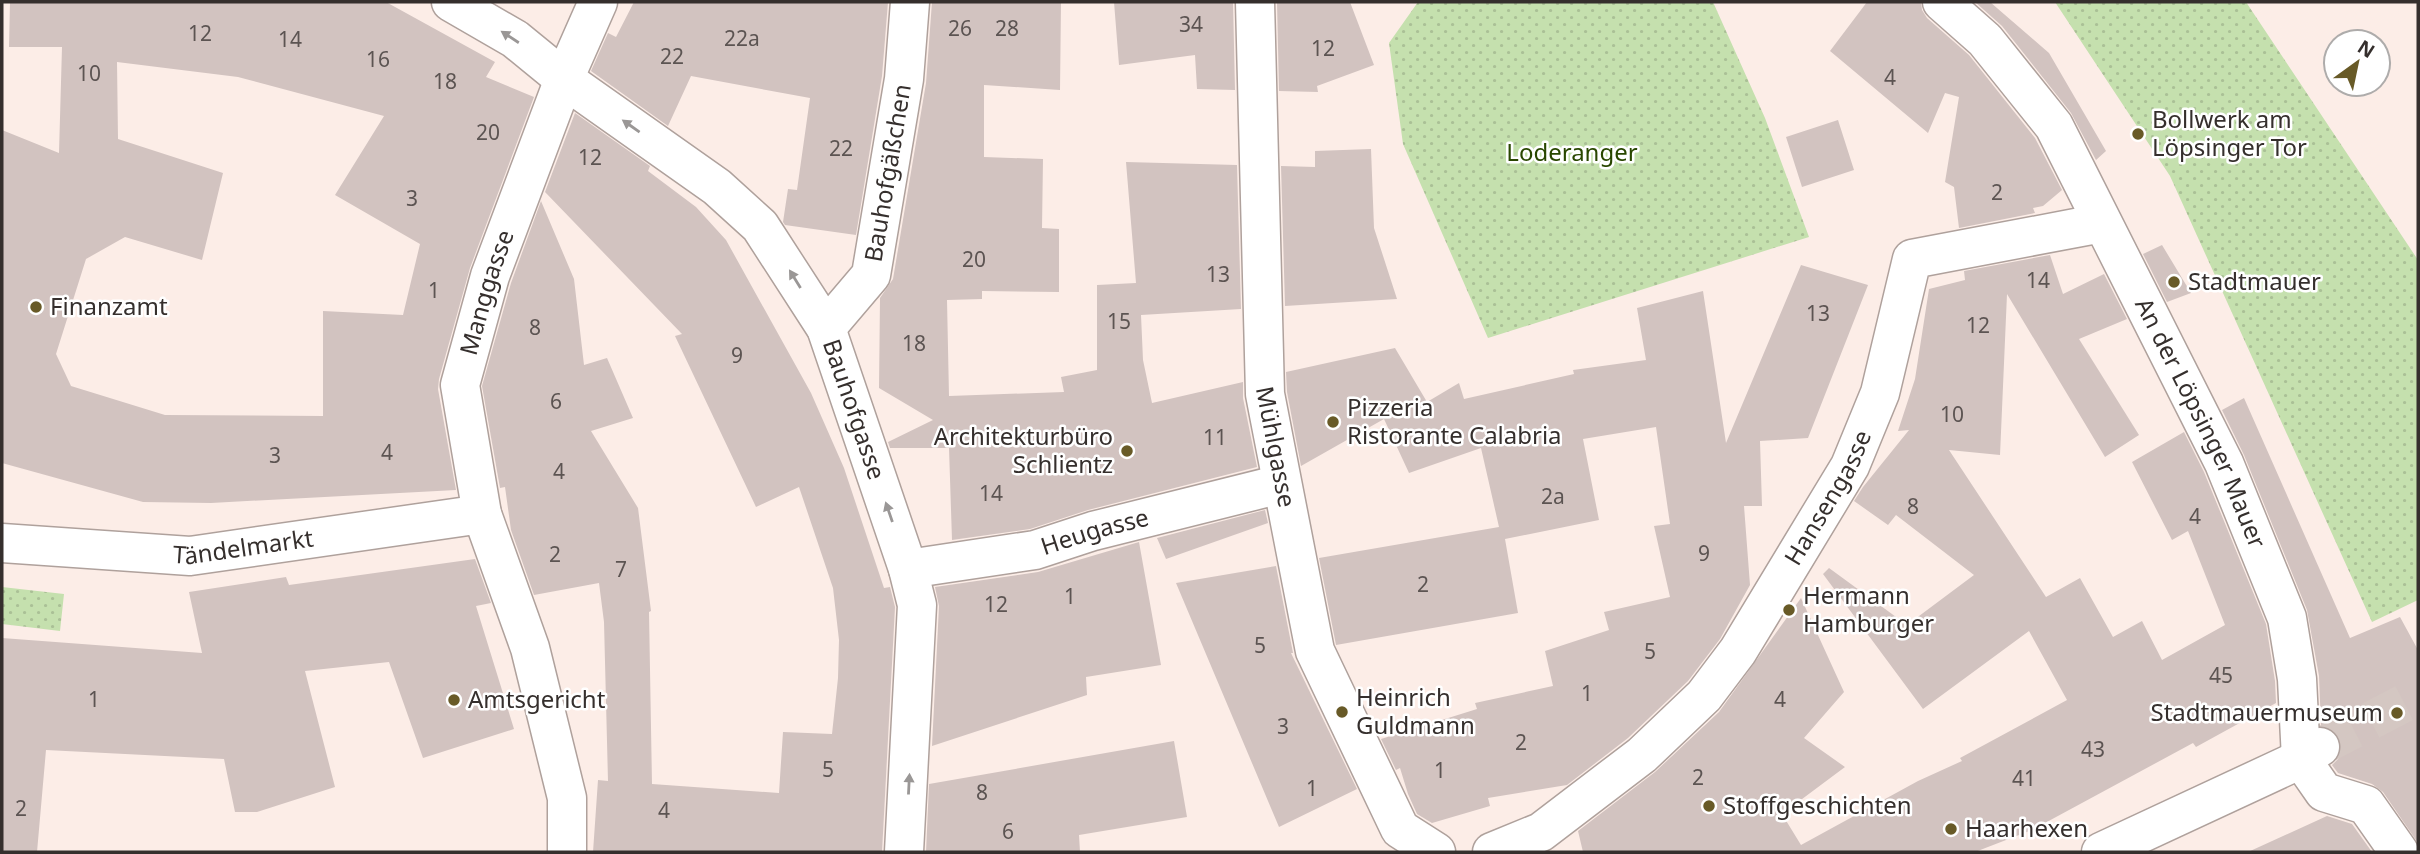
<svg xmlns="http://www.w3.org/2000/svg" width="2420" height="854" viewBox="0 0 2420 854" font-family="'Noto Sans',sans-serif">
  <defs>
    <pattern id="grass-dots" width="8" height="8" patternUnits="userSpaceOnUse" patternTransform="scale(1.75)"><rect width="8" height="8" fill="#c5e0ae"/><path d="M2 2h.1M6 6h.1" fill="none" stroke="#aac096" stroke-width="1.8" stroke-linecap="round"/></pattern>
  </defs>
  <rect width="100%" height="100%" fill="#fcede7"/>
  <path fill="url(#grass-dots)" d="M1418 2H1713L1765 118 1809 237 1488 338 1403 144 1389 43Z
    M2055 2H2246L2418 260V600L2372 622 2170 176Z
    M2 587 64 594 60 631 2 624Z"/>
  <path fill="#d2c3c0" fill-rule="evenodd" d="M10 2H386L495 62 486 77 534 97 470 268 439 379 438 389 456 490 211 503 143 502 2 463V130L59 153 62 47H9ZM117 62 238 77 384 116 335 195 420 244 403 315 323 311V416L165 415 71 386 56 354 86 259 125 237 202 260 223 173 118 139Z
    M634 2H888L882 76 856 235 785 225 783 222 788 189 797 190 810 98 691 76 668 126 591 71 608 33 616 37Z
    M932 2H1061L1060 90 984 85V157L1043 159 1042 228 1059 229V292L982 291V299L947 300 949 396 1064 392 1061 377 1097 370V285L1136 283 1126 162 1237 165 1241 309 1141 315 1143 360 1152 403 1243 382V398L1257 467 1088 510 1030 529 952 540 949 448H890L888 442 933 420 879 388 880 298 893 279 926 83Z
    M1114 2H1233L1235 90 1197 89 1195 55 1119 65Z
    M1277 2H1350L1374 65 1317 86 1318 92 1279 91Z
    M1867 2H1921L1922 10 1927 18 1969 55 2035 138 2062 190 2043 206 2033 208 2035 213 1959 228 1954 187 1945 182 1959 97 1945 93 1928 133 1830 51Z
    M1975 2H1990L2049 53 2106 151 2096 160 2071 113 2002 26Z
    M575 113 650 166 648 171 696 207 726 240 811 393 844 468 884 588 890 587 895 607 882 852H593L598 780 608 781 604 622 599 583 534 595 511 530 505 487 500 488 482 386 511 283 541 201 574 279 584 365 607 358 633 418 591 431 638 508 651 611 649 612 652 784 779 793 783 732 832 734 838 678 839 640 833 588 799 487 756 507 675 336 682 334 545 192Z
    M1838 120 1854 170 1802 187 1786 137Z
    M1371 149 1374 228 1397 299 1285 306 1281 166 1315 167V151Z
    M2162 245 2191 293 2167 302 2143 254Z
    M2050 255 2063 294 2104 274 2127 319 2079 339 2139 435 2105 457 2007 294 2000 455 1949 450 2046 597 2080 578 2113 637 2142 621 2162 660 2225 625 2188 531 2172 540 2132 462 2184 432 2204 472 2266 624 2275 681 2276 703 2196 747 2193 743 2032 830 1975 852H1583L1578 831 1655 772 1719 712 1801 598 1844 692 1804 738 1845 767 1782 814 1801 845 1918 781 1962 761 1960 758 2067 700 2029 631 1923 709 1823 574 1829 568 1907 625 1974 575 1896 515 1888 525 1854 501 1863 487 1909 430 1898 431 1915 379 1929 289 1965 280 1964 271Z
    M1801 265 1868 285 1808 438 1760 441 1762 506H1744L1750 585 1720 639 1688 681 1628 738 1567 785 1488 798 1490 806 1432 823 1417 814 1408 794 1400 768 1396 770 1381 739 1477 709 1475 703 1553 686 1545 651 1609 630 1604 612 1670 597 1654 526 1670 524 1656 427 1583 439 1599 520 1505 539 1518 613 1336 645 1319 558 1499 527 1481 448 1409 473 1384 419 1301 466 1287 392 1286 372 1395 348 1427 402 1459 383 1464 399 1574 374 1573 370 1646 360 1637 308 1703 291 1726 443Z
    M2244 398 2350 638 2400 617 2418 650V843L2383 792 2372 784 2338 773 2332 765 2340 757 2342 745 2338 735 2331 728 2321 726 2319 676 2307 610 2244 455 2222 410Z
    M1265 510 1268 523 1166 559 1157 538Z
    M1139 542 1161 665 1086 677 1087 695 932 746 939 606 935 587 1038 572Z
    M475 559 491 603 476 606 514 729 423 758 389 662 305 671 335 787 257 812H235L224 759 46 750 37 852H2V638L202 653 189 592 286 577 289 585Z
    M1276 566 1293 653H1291L1357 789 1279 827 1176 583Z
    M1174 741 1187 817 1079 835 1080 852H926L929 784Z
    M2327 816 2352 824 2372 852H2248Z"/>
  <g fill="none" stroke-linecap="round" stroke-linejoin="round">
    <path stroke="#d4c7c2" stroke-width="38" stroke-dasharray="38 19" stroke-linecap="butt" d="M2320 747 2418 696"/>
    <defs>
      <g id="street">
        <path id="s1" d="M451 2 515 39 564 79 717 187 760 226 826 328 908 569 917 605 904 852"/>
        <path id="s2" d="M1255 2 1265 394 1315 651 1400 829 1436 852"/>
        <path id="s3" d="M1942 2 1985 40 2054 126 2224 463 2287 618 2297 679 2301 759 2324 792 2366 805 2399 852"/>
        <path id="s4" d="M826 328 871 275 904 79 910 2"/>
        <path id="s5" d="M2 543 190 556 482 514"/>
        <path id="s6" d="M908 569 1035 550 1093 531 1281 484"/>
        <path id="s7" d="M567 852V798L530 648 482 514 460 385 490 276 564 79 598 2"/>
        <path id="s8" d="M1492 852 1541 832 1642 755 1704 696 1738 651 1850 466 1880 393 1912 259 2102 223"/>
        <path d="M2101 852 2301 759 2320 747"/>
      </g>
    </defs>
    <use href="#street" stroke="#afa19c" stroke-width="41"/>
    <use href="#street" stroke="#fff" stroke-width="38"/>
  </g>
  <defs><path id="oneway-solid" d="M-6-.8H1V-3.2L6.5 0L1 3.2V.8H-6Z" transform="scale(1.75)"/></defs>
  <g fill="#9a9796">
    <use href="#oneway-solid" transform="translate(510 37) rotate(-147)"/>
    <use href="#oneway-solid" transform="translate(631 126) rotate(-145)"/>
    <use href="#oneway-solid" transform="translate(795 279) rotate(-122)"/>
    <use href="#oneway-solid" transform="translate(889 512) rotate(-109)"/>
    <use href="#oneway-solid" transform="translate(909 784) rotate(-87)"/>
  </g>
  <g fill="#685a27" stroke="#fff" stroke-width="2.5">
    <circle cx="2138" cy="134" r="7"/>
    <circle cx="2174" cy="282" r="7"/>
    <circle cx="36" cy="307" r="7"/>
    <circle cx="1333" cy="422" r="7"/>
    <circle cx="1127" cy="451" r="7"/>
    <circle cx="1789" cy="610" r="7"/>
    <circle cx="454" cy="700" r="7"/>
    <circle cx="1342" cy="712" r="7"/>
    <circle cx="2397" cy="713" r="7"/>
    <circle cx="1709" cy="806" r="7"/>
    <circle cx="1951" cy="829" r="7"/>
  </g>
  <g text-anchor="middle" stroke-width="5" stroke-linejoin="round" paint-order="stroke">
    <g font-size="21" fill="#5c5452">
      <text x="1191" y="32">34</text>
      <text x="960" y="36">26</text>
      <text x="1007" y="36">28</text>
      <text x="200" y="41">12</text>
      <text x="742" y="46">22a</text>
      <text x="290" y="47">14</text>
      <text x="1323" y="56">12</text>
      <text x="672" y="64">22</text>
      <text x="378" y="67">16</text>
      <text x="89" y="81">10</text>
      <text x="1890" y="85">4</text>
      <text x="445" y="89">18</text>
      <text x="488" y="140">20</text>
      <text x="841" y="156">22</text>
      <text x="590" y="165">12</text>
      <text x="1997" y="200">2</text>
      <text x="412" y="206">3</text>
      <text x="974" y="267">20</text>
      <text x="1218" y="282">13</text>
      <text x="2038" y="288">14</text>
      <text x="434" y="298">1</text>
      <text x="1818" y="321">13</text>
      <text x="1119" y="329">15</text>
      <text x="1978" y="333">12</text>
      <text x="535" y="335">8</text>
      <text x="914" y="351">18</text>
      <text x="737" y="363">9</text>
      <text x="556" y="409">6</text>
      <text x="1952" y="422">10</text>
      <text x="1215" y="445">11</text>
      <text x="387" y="460">4</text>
      <text x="275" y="463">3</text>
      <text x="559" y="479">4</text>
      <text x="991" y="501">14</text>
      <text x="1553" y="504">2a</text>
      <text x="1913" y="514">8</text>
      <text x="2195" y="524">4</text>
      <text x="1704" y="561">9</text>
      <text x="555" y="562">2</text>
      <text x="621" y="577">7</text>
      <text x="1423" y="592">2</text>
      <text x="1070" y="604">1</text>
      <text x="996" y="612">12</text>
      <text x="1260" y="653">5</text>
      <text x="1650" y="659">5</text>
      <text x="2221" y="683">45</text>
      <text x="1587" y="701">1</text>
      <text x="94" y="707">1</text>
      <text x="1780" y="707">4</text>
      <text x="1283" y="734">3</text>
      <text x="1521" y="750">2</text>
      <text x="2093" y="757">43</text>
      <text x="828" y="777">5</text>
      <text x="1440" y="778">1</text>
      <text x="1698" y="785">2</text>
      <text x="2024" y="786">41</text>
      <text x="1312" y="796">1</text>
      <text x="982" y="800">8</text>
      <text x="21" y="816">2</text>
      <text x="664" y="818">4</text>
      <text x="1008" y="839">6</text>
    </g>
    <g font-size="24" fill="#352f2d" stroke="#fff" text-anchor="start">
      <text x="2152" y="128">Bollwerk am<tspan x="2152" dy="28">Löpsinger Tor</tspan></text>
      <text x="2188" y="290">Stadtmauer</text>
      <text x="50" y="315">Finanzamt</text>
      <text x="1347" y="416">Pizzeria<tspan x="1347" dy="28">Ristorante Calabria</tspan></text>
      <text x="1113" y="445" text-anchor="end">Architekturbüro<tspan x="1113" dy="28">Schlientz</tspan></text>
      <text x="1803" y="604">Hermann<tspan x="1803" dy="28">Hamburger</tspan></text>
      <text x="1356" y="706">Heinrich<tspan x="1356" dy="28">Guldmann</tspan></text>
      <text x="468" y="708">Amtsgericht</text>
      <text x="2383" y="721" text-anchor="end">Stadtmauermuseum</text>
      <text x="1723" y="814">Stoffgeschichten</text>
      <text x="1965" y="837">Haarhexen</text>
    </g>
    <g font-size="24" fill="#294700" stroke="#fff">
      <text x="1572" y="161">Loderanger</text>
    </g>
    <g font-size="24" fill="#352f2d" stroke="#fff">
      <text dy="8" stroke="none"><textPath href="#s4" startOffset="173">Bauhofgäßchen</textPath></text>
      <text dy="8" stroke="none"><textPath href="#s7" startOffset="578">Manggasse</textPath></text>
      <text dy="8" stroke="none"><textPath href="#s1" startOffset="590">Bauhofgasse</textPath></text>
      <text dy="8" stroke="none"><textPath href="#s3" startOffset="499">An der Löpsinger Mauer</textPath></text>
      <text dy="8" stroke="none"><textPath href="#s2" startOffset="446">Mühlgasse</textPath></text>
      <text dy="8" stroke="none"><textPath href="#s8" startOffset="500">Hansengasse</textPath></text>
      <text dy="8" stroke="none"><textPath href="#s6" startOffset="191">Heugasse</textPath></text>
      <text dy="8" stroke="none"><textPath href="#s5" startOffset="242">Tändelmarkt</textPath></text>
    </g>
  </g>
  <rect width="2420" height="854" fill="none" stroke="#352f2d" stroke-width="7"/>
  <g transform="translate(2357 63) rotate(33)"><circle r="33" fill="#ffffff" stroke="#aeacab" stroke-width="2"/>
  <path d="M0-5L12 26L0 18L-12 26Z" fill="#685a27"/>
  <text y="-10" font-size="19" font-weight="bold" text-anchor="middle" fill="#352f2d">N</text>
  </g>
</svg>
